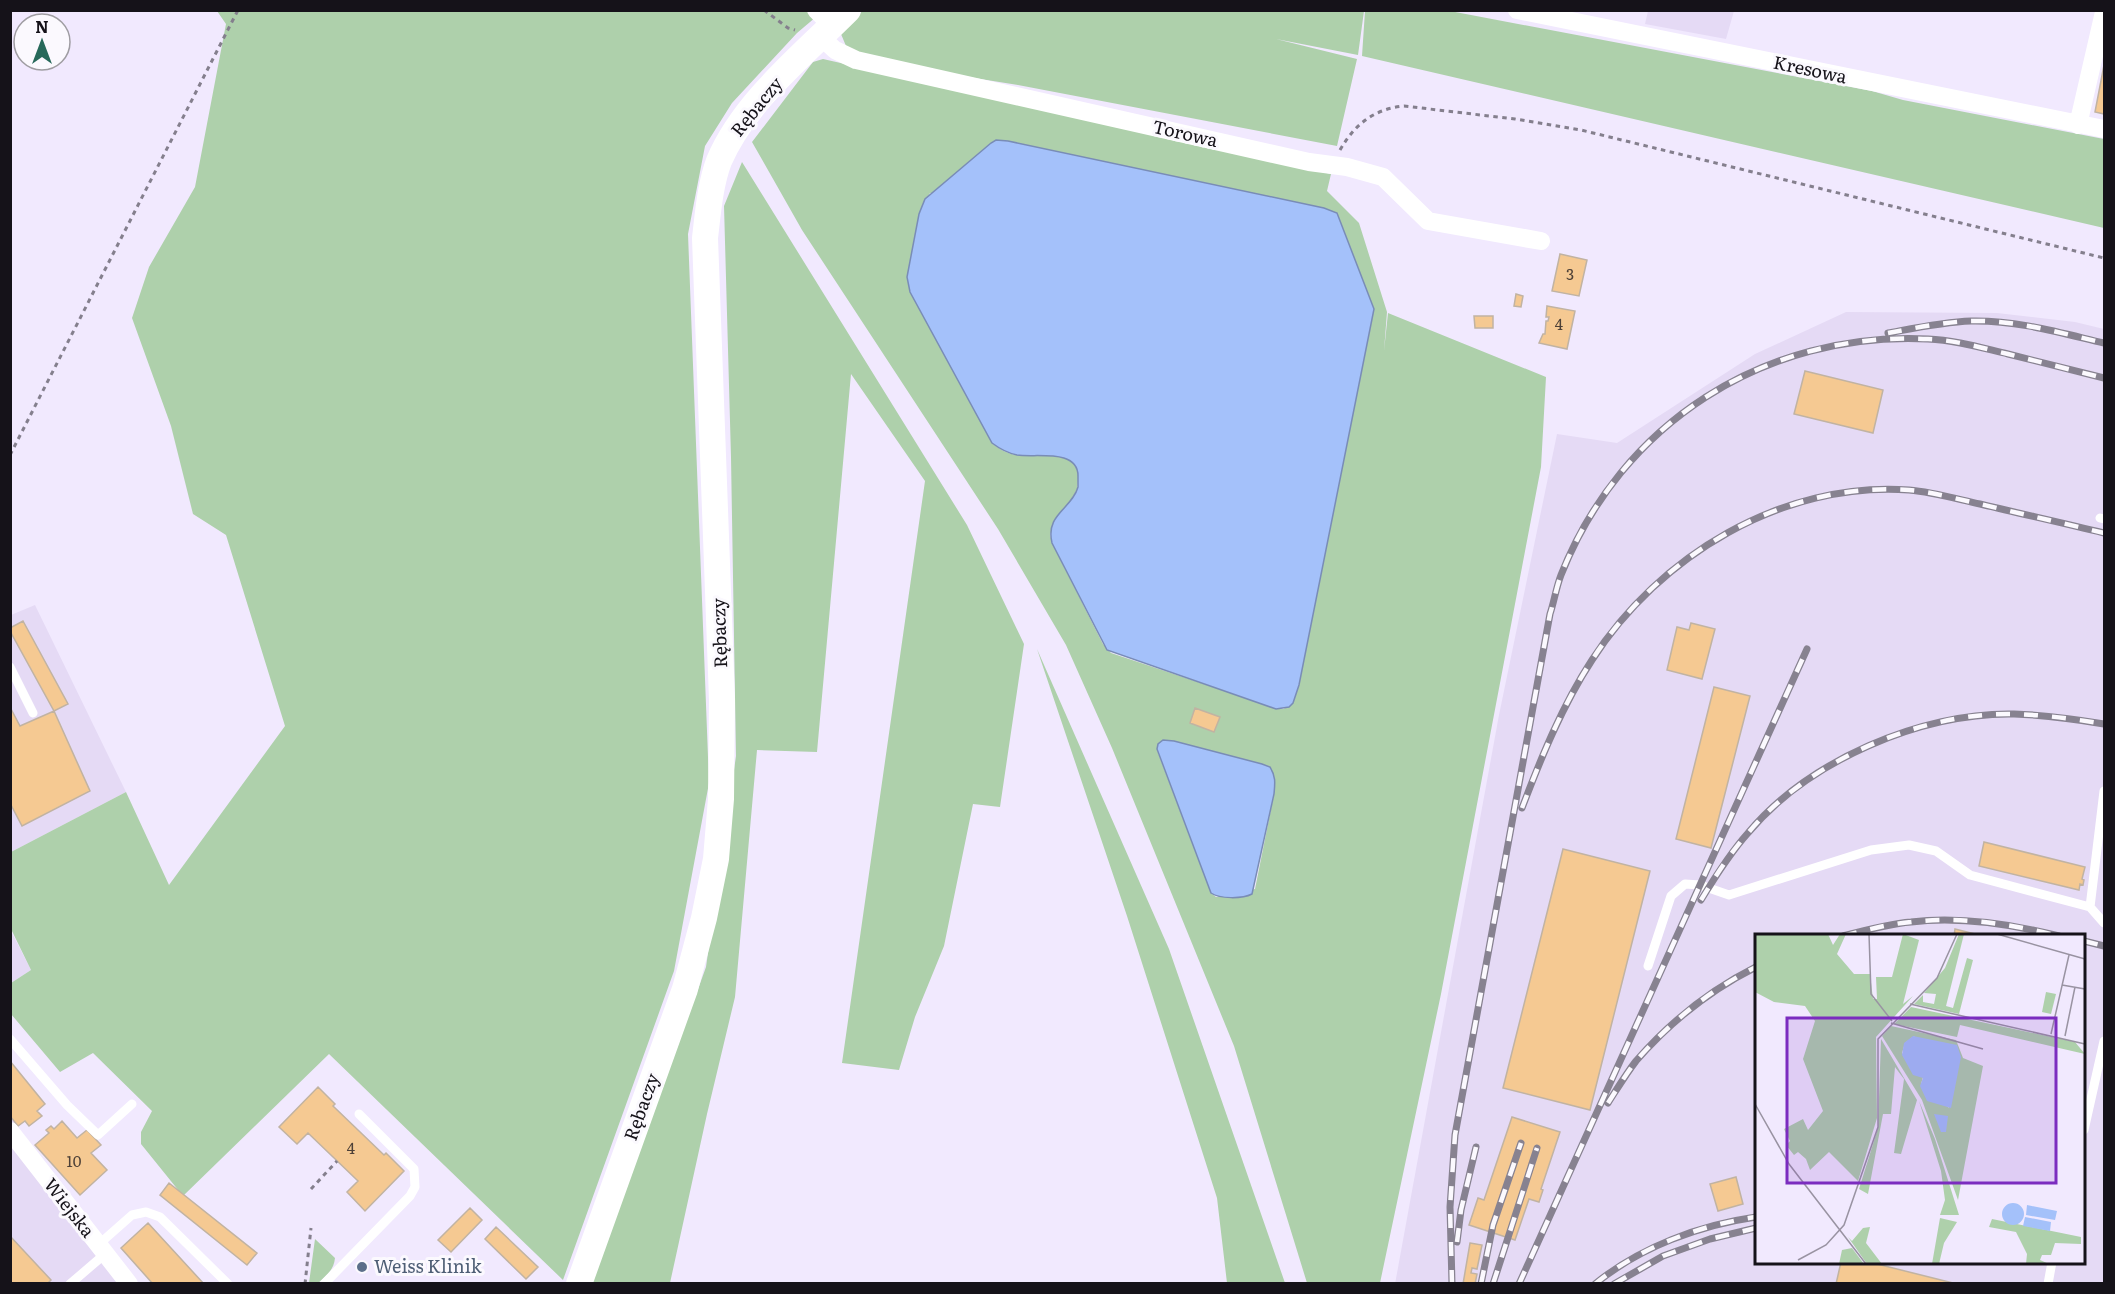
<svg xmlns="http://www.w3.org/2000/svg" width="2115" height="1294" viewBox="0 0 2115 1294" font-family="Literata,serif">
  <rect width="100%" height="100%" fill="#f1e9fe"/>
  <path fill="#e5daf5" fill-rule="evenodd" d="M1648 11V10L1734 11 1726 39 1645 24Z
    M1846 312 1997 313 2075 322 2104 329V1283L1395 1284 1499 715 1557 434 1617 443 1755 354ZM1756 936H2084V1262H1756Z
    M35 605 126 792 11 852V615Z
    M10 929 31 970 11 983H10Z
    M11 1117 131 1283H11Z"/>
  <path fill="#aed0ab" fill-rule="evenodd" d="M863 10 1364 11 1358 55 1276 39 1357 59 1337 146 1018 85 918 69 855 52 846 46 841 34Z
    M217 11H823L797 33 732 103 705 146 688 234 709 783 674 971 563 1280 329 1054 183 1196 141 1144V1132L152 1111 93 1053 60 1072 11 1014V983L31 970 11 929V852L126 792 169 885 285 726 226 535 193 514 171 426 132 318 149 267 195 187 226 24Z
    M1365 11H1450L1872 91 1903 100 2104 139V228L1362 56Z
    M823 59 1331 174 1327 191 1359 223 1387 312 1384 351 1388 313 1546 377 1541 467 1441 994 1380 1283H1307L1234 1046 1112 748 1066 645 998 529 802 230 752 142 813 62ZM930 193 1337 213 1374 309 1299 685 1284 709 1276 708 1111 653 1103 644 1052 543 1050 534C1058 519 1070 504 1077 489 1078 485 1078 479 1078 475 1077 448 1035 458 1017 455 1007 454 1000 449 992 443L910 292 907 277 919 214ZM1174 741 1270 767 1274 794 1255 889 1216 897 1211 893 1157 750Z
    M742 162 967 525 1024 644 1000 807 973 804 944 946 915 1017 899 1070 842 1063 925 481 851 374 817 752 757 750 735 997 707 1114 670 1283 592 1284 706 967 736 756 731 457 724 206Z
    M1037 649 1169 949 1285 1283H1227L1217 1198 1127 916Z
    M315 1239 335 1258C334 1270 326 1276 318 1283H309Z"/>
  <path fill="#a4c1fa" stroke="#798cb6" stroke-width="1.5" d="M996 140 1008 141 1324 208 1337 213 1374 309 1299 685 1293 703 1289 707 1276 709 1107 650 1052 543C1045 514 1072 509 1078 487 1078 484 1078 481 1078 477 1079 448 1035 458 1017 455 1007 453 1000 449 992 443L910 292 907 277 919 214 925 199 991 143Z
    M1163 740 1174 741 1262 764 1270 767C1276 777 1275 783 1274 794L1252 894C1242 899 1220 899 1211 893L1157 749 1158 744Z"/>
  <path fill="#f5c992" stroke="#c1b3a2" stroke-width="1.5" d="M2104 65V114L2095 112Z
    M1560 254 1587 260 1579 296 1552 291Z
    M1516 294 1523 296 1521 307 1514 306Z
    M1547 306 1575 311 1567 349 1539 343 1543 334H1545L1546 321H1548L1549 317H1546Z
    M1474 316H1493V328H1475Z
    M1805 371 1883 390 1873 433 1794 414Z
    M23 621 68 704 54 711 10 631V628Z
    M1691 623 1715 629 1702 679 1667 670 1677 627 1689 630Z
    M1714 687 1750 696 1711 848 1676 839Z
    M10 707 20 726 54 711 90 791 22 826 10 803Z
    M1195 708 1220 717 1214 732 1190 723Z
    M1984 842 2085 867 2082 879 2084 880 2083 885 2080 884 2079 890 1979 866Z
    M1563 849 1650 871 1590 1110 1503 1088Z
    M1955 929 1983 936H1954Z
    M10 1061 45 1104 37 1111 42 1116 29 1126 25 1121 18 1126 10 1116Z
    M318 1087 335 1104 333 1106 384 1155 386 1153 404 1171 365 1211 347 1192 358 1181 308 1133 297 1144 279 1127Z
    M1512 1117 1560 1132 1541 1189 1543 1190 1539 1202 1529 1199 1515 1240 1469 1225 1478 1198 1484 1200Z
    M62 1121 77 1138 87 1130 101 1145 91 1153 107 1170 80 1195 35 1145 49 1133 46 1130 51 1126 54 1129Z
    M1736 1177 1743 1204 1718 1211 1710 1184Z
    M169 1183 257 1253 247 1265 160 1195Z
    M470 1208 482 1220 451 1252 438 1240Z
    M148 1223 204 1284H153L121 1248Z
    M496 1227 538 1267 526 1279 485 1239Z
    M10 1236 51 1280 47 1284H10Z
    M1470 1243 1482 1245 1477 1269 1472 1268 1471 1273 1477 1274 1475 1284H1463Z
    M1841 1262H1869L1957 1284H1836Z"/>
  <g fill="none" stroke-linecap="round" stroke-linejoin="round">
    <path stroke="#847f8d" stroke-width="3" stroke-dasharray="4.5 4.5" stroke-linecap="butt" d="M764 10 788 28 795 30
      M1340 150C1355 124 1374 109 1404 106L1515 119 1581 130 2104 258
      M10 455 238 10
      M311 1189 337 1161
      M305 1284 311 1228"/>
    <path stroke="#fff" stroke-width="9" d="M2100 518 2104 519
      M10 667 33 713
      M2104 791 2090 907 2104 923
      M1648 966 1671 896 1685 884 1700 885 1729 895 1871 850 1909 845 1936 851 1970 875 2090 907
      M10 1039 67 1105 98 1135 132 1104
      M2084 1130 2104 1041
      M98 1245 132 1215 146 1212 160 1217 228 1284
      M70 1284 105 1254
      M324 1284 410 1196 415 1187 414 1169 359 1114
      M2048 1284 2052 1262"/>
    <path stroke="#fff" stroke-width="18" d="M816 10 832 26
      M1517 10 2104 129
      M821 37 835 50 856 60 1309 162 1347 167 1383 177 1428 221 1541 241
      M2078 125 2104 12
      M10 1131 129 1284"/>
    <path stroke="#fff" stroke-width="26" d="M579 1284 685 989 704 918 716 859 721 799 722 700 705 238C708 213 710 185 719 161 744 102 803 55 848 10"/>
    <defs>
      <path id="rail" d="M1888 333C1915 328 1943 322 1971 321 2017 320 2061 333 2104 343
        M1522 808C1541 758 1562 706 1592 660 1659 556 1782 481 1909 490 1933 492 1957 499 1980 504 2022 514 2063 523 2104 533
        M1701 900C1715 877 1730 853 1748 833 1808 761 1921 712 2014 714 2045 715 2075 719 2104 724
        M1843 936C1866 930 1888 924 1911 922 1961 916 2011 924 2059 936
        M2084 941 2104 946
        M1608 1103C1617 1089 1626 1074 1636 1061 1670 1022 1710 990 1756 967
        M1457 1242 1461 1210 1476 1147
        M1452 1284 1450 1207 1455 1135 1550 614C1554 602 1556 588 1561 575 1621 423 1765 331 1928 339 1955 340 1982 348 2008 354 2040 362 2072 370 2104 378
        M1481 1284 1493 1225 1521 1143
        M1493 1284 1537 1148
        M1519 1284 1807 649
        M1595 1284C1640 1247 1700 1225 1756 1217
        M1614 1284 1663 1256 1710 1239 1756 1228"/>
    </defs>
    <use href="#rail" stroke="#878290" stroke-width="7"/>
    <use href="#rail" stroke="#fbf9fe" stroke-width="4.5" stroke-dasharray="14" stroke-linecap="butt"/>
  </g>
  <circle fill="#5c6f8a" stroke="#fbf9fe" stroke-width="2" cx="362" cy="1267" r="6"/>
  <g text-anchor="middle" stroke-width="6" stroke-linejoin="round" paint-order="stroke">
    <g font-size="15" fill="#4d4037">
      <text x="1570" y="280">3</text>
      <text x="1559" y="330">4</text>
      <text x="351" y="1154">4</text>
      <text x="74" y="1167">10</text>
    </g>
    <g font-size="18" fill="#151219" stroke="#fbf9fe">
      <text transform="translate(1810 70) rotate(12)" y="6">Kresowa</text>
      <text transform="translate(757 107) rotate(-51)" y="6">Rębaczy</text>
      <text transform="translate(1185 134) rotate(13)" y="6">Torowa</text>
      <text transform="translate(720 633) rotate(-92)" y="6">Rębaczy</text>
      <text transform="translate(642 1107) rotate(-70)" y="6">Rębaczy</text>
      <text transform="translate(69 1208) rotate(52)" y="6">Wiejska</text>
    </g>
    <g font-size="18" fill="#4e5e75" stroke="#fbf9fe" text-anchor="start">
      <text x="374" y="1273">Weiss Klinik</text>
    </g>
  </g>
  <g transform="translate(1755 934)">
    <rect width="330" height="330" fill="#f1e9fe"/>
    <path d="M0 0H73L78 11 85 0H91L82 20 99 40H115L118 65H122L121 43H137L148 0 164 6 148 70 158 62 121 103 122 184 103 247 74 218 55 236 51 225 43 218 39 221 31 211 35 207 29 195 48 185 53 196 68 177 48 125 60 87 50 72 19 68 0 58ZM204 0H209L191 72 198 74 212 24 218 26 204 80 159 70 168 61V68L179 70 181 60 169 59 190 34ZM291 58 301 60 296 80 287 78ZM156 73 320 108 330 120 205 91 202 103 139 90ZM136 92 201 106 208 124 228 132 203 266 167 166 127 102ZM159 102 194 174 166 150 168 143 147 119 150 109ZM126 105 162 166 146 220 139 219 149 145 140 133 136 180H128L113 260 104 255 123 194ZM164 167 180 205 204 281H185L190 266 186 237ZM185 284 202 288 189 309 184 330H177ZM237 285 326 303V310L300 309 296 321H287L285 326 294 330H271L272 320 261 298 234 293ZM115 293 111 309 127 330H112L93 303 97 307 108 294ZM97 314 109 330H84L87 316Z" fill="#aed0ab" fill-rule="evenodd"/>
    <path d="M158 102 202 111 206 123 196 174 172 167 165 152 168 144 158 141 147 121 149 109ZM179 180 193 182 191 198H186ZM247 280a11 11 0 1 1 22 0a11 11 0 1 1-22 0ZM272 271 302 277 300 286 271 281ZM270 283 296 288 295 297 268 292Z" fill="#a4c1fa"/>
    <path fill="none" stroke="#9993a2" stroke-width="1.5" d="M114 0 116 60 137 87M242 0 330 25M307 51 330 55M155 70 330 110M136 89 228 115M296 100 314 21M310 102 320 53M0 170 34 230 111 330M43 326 71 311 89 291 123 193V105L182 44 202 0"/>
    <path fill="#7b2cbf" fill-opacity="0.15" stroke="#7b2cbf" stroke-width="3" d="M32 84H301V249H32Z"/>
    <rect width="330" height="330" fill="none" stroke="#151219" stroke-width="3"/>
  </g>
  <rect width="2115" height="1294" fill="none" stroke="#151219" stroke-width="24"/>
  <g transform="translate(42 42)"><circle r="28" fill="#fbf9fe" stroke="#9f9da2" stroke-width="1.5"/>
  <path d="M0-4.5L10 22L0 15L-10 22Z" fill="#27695a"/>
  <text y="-9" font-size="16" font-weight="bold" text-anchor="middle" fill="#151219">N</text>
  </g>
</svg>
